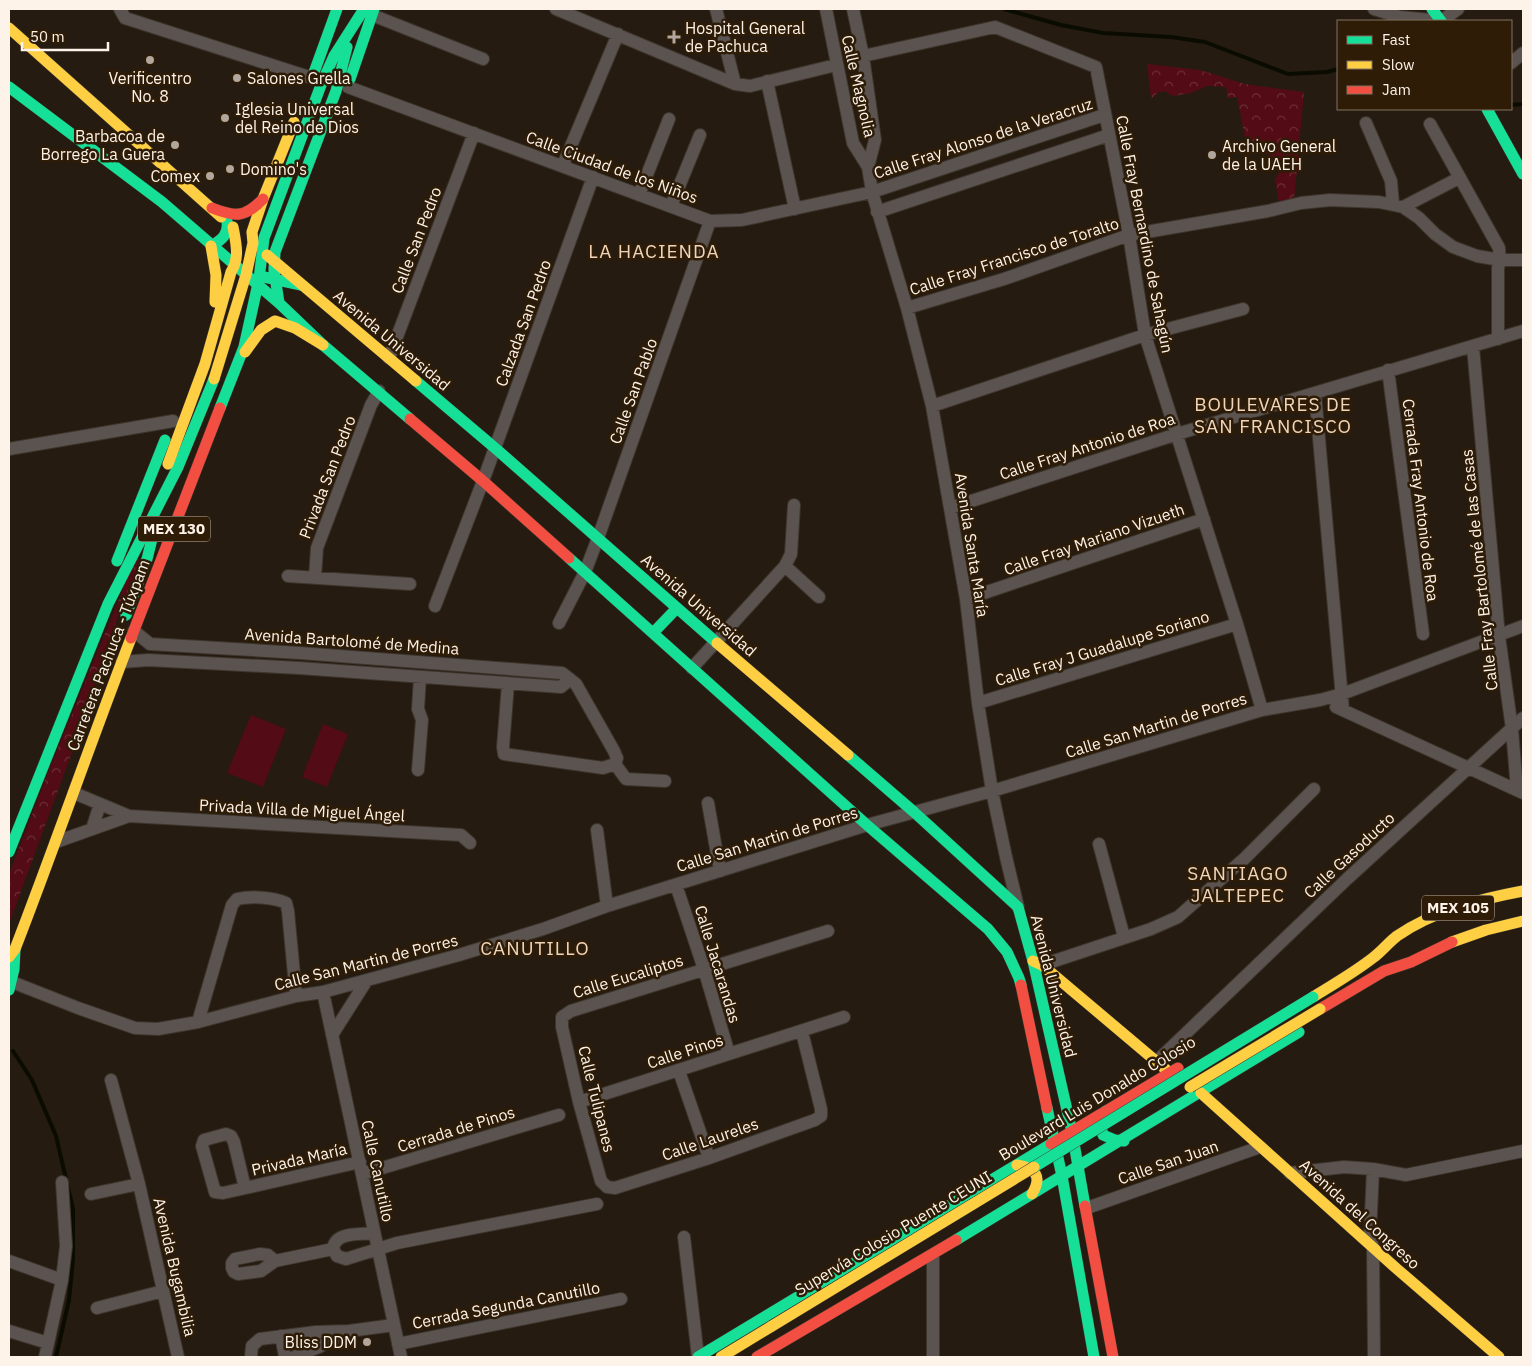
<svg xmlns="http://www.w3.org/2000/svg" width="1532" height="1366" viewBox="0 0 1532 1366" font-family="'IBM Plex Sans',sans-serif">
  <defs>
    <pattern id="forest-crowns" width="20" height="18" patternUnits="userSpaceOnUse" patternTransform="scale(1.25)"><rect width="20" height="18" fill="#530b15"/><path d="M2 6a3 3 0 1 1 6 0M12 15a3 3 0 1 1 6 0" fill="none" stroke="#6d2f37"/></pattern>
  </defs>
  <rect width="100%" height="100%" fill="#251b10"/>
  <path fill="#530b15" d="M251 715 286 729 263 787 227 773Z
    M323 724 348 734 327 787 302 777Z"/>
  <path fill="url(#forest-crowns)" d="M1147 64 1200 70 1245 84 1304 92 1294 200 1279 203 1275 179 1284 166 1245 138 1237 97 1228 98 1226 87 1207 86 1191 93 1173 96 1165 91 1157 93 1151 99Z
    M136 558 141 560 106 647 88 709 9 924V874L51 765Z"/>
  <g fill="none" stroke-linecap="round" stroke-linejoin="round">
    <path stroke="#0b0c01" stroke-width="4" d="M1004 9 1061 25 1103 33 1171 37 1205 42 1288 74 1327 72 1338 69
      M1511 105 1523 104
      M13 1051 32 1080 56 1136 73 1209V1259L69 1300 56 1357"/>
    <defs>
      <path id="street" d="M120 9 125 18 312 78
        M556 9 735 84 750 86 836 65
        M716 9 735 84
        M826 9 853 143 868 167
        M853 9 863 56 875 140 868 167 872 192 907 308 932 406 966 599 978 703 992 791 1006 857 1018 907
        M1374 9 1400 17 1441 21 1458 9
        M372 15 483 59
        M863 56 995 27 1096 67 1129 235 1145 335 1237 624 1262 710
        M1511 63 1523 53
        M767 81 795 209
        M348 87 710 221 742 220 872 192 1104 115
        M1366 123 1391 181 1393 204
        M1430 124 1499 248 1500 260 1498 268V339
        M563 165 618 34
        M639 195 669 119
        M671 206 700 135
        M1403 207 1459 178
        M877 212 1109 135
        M907 308 1004 279 1129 235 1268 211 1301 203 1330 200 1379 202 1403 207 1419 218 1435 234 1453 247 1477 256 1500 260H1523
        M1473 347 1499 636 1512 729 1517 790
        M389 358 474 133
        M1388 370 1423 634
        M1315 393 1343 710
        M932 406 1145 335 1243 309
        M9 449 173 421
        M950 508 1177 434 1523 331
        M785 566 819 597
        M288 576 410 584
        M315 577 317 548 371 405 379 391
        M966 599 1204 519
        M435 606 483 481 593 177
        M559 623 585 572 598 538 710 221
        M134 631 150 644 300 653 562 673 576 684 614 751 617 758 615 764
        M122 662 148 660 299 668 561 687 570 679
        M692 668 785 566 791 554 794 505
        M508 684 503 747 504 754 603 768 615 764
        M978 703 1237 624
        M1336 707 1523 793
        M615 764 626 779 665 781
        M418 770 422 720 418 709 420 677
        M74 793 129 816 461 835 470 843
        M708 803 720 871
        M92 829 100 804
        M597 830 607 906
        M56 842 129 816
        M1099 844 1124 937
        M676 885 704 969 729 1054
        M1042 965 1151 929 1178 917 1245 858 1314 789
        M12 982 78 1008 135 1028 158 1029 198 1022 296 996 323 992 459 955 543 929 607 906 867 825 992 791 1262 710 1320 700 1342 694 1523 626
        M323 992 401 1357
        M198 1022 232 905 237 899C251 896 273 897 286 903L288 911 296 996
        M802 1032 821 1109V1116L815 1120 709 1158 615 1188 607 1187 601 1181 579 1102 562 1027V1017L571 1011 828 931
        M332 1035 367 980
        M1157 1061 1347 879 1523 718
        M679 1071 709 1158
        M111 1080 139 1184 178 1357
        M579 1102 844 1017
        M1373 1169 1370 1236 1373 1247 1374 1357
        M1290 1173 1344 1167 1373 1169 1406 1175 1523 1151
        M362 1174 559 1115
        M245 1188 234 1142 231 1136 226 1134 204 1140 202 1146 215 1192 223 1193 360 1162
        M91 1194 139 1184
        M1087 1208 1260 1147
        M684 1237 698 1357
        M333 1249 337 1256 346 1259 397 1243 597 1204
        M333 1249C335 1231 360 1235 374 1233
        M933 1255V1357
        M9 1261 62 1280
        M275 1261 268 1255 260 1254 235 1259 232 1263V1268L234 1272 238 1274 261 1271 275 1261 333 1249
        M97 1308 163 1291
        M9 1331 48 1343
        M281 1336 285 1357
        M398 1344 621 1299
        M45 1357 62 1280 66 1246 62 1182
        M251 1357 252 1346 260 1339 316 1332 349 1331 394 1325
        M294 1357 319 1347 345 1333"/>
      <path id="fast" d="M1432 9 1441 21
        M312 78 337 9
        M350 79 374 9
        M9 87 162 202 279 303 323 345 410 419
        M1487 109 1523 174
        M211 246C222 240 229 234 227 221
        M264 277 301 285
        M279 303 274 270 275 252 336 91 347 47
        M416 381 495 448 717 643
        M220 408 244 347 259 279 264 238 321 85 334 56 364 9
        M569 558 867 825 988 929 1007 952 1019 978 1021 985
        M117 561 165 440
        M126 615 147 559 156 523
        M653 633 677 608
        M848 755 914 812 1018 907 1033 961 1072 1132 1085 1206
        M9 852 108 604 178 467 214 379
        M9 990 14 969 15 949
        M1047 1108 1062 1176 1094 1357
        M1106 1111 1100 1123 1103 1135 1115 1140 1124 1141
        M956 1240 1299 1032
        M698 1357 1051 1144"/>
      <path id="slow" d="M9 28 221 217
        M211 246 216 275 215 302
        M267 255 416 381
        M245 352 261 330 275 321 295 328 323 345
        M214 379 246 275 253 243 252 232 263 199 294 122
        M168 464 205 364 231 272C240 258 236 243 233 227
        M717 643 848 755
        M1452 942 1486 930 1523 921
        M9 957 15 949C55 846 91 741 131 638
        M1033 961 1042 965 1170 1073
        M1313 997C1334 984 1355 972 1374 957 1382 951 1389 942 1397 936 1433 911 1480 899 1523 891
        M1201 1093 1397 1269 1499 1357
        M1017 1165C1035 1168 1043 1176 1032 1194
        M721 1357 772 1326"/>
      <path id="jam" d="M212 208C235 217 245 218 263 199
        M410 419 483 481 569 558
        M131 638 220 408
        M1021 985 1047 1108
        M1320 1009 1384 971 1411 962 1452 942
        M1051 1144 1178 1068
        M1085 1206 1113 1357
        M757 1357 956 1240"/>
    </defs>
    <use href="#street" stroke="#3d352c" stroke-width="14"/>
    <use href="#fast" stroke="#3d352c" stroke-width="12"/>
    <use href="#slow" stroke="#3d352c" stroke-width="12"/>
    <use href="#jam" stroke="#3d352c" stroke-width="12"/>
    <use href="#street" stroke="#5a534f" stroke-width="12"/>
    <use href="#fast" stroke="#16e098" stroke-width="11"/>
    <use href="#slow" stroke="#ffcf43" stroke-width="11"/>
    <use href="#jam" stroke="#f24e42" stroke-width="11"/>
    <defs>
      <path id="fast-bridge" d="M1034 1167 1313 997"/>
      <path id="slow-bridge" d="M1190 1087 1320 1009
        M772 1326 1034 1167"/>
    </defs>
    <use href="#fast-bridge" stroke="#3d352c" stroke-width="12" stroke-linecap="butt"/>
    <use href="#slow-bridge" stroke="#3d352c" stroke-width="12" stroke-linecap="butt"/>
    <use href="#fast-bridge" stroke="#16e098" stroke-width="11"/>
    <use href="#slow-bridge" stroke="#ffcf43" stroke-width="11"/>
  </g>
  <g fill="#b1a79d" stroke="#2e1c07" stroke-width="2">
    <path d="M671.5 29.5h5v5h5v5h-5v5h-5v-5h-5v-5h5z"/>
    <circle cx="150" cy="60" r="5"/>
    <circle cx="237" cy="78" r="5"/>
    <circle cx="225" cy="118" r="5"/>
    <circle cx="175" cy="145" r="5"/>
    <circle cx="1212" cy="155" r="5"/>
    <circle cx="230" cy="169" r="5"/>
    <circle cx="210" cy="176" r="5"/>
    <circle cx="367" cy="1342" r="5"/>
  </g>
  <g text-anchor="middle" stroke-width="5" stroke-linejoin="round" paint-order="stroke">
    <g fill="#2e1c07" stroke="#bfb2a5" stroke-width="1">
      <rect x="138" y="516.5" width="72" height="25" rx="4"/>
      <rect x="1422" y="895.5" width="72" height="25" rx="4"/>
    </g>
    <g font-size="15" font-weight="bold" fill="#fdf3e9">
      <text x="174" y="534">MEX 130</text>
      <text x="1458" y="913">MEX 105</text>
    </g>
    <g font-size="16" fill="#fdf3e9" stroke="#2e1c07" text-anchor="start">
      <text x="685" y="34">Hospital General<tspan x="685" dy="18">de Pachuca</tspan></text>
      <text x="150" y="84" text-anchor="middle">Verificentro<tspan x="150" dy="18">No. 8</tspan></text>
      <text x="247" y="84">Salones Grella</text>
      <text x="235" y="115">Iglesia Universal<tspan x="235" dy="18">del Reino de Dios</tspan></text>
      <text x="165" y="142" text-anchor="end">Barbacoa de<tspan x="165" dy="18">Borrego La Guera</tspan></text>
      <text x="1222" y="152">Archivo General<tspan x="1222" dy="18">de la UAEH</tspan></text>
      <text x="240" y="175">Domino's</text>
      <text x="200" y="182" text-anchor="end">Comex</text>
      <text x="357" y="1348" text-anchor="end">Bliss DDM</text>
    </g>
    <g font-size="16" fill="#fdf3e9" stroke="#2e1c07">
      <text transform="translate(859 86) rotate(77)" y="6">Calle Magnolia</text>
      <text transform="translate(983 138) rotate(-18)" y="6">Calle Fray Alonso de la Veracruz</text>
      <text transform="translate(612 167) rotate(20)" y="6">Calle Ciudad de los Niños</text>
      <text transform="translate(1145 234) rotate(79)" y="6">Calle Fray Bernardino de Sahagún</text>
      <text transform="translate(416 240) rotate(-69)" y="6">Calle San Pedro</text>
      <text transform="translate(1014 256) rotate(-18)" y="6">Calle Fray Francisco de Toralto</text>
      <text transform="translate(523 323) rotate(-70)" y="6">Calzada San Pedro</text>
      <text transform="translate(392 340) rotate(40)" y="6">Avenida Universidad</text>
      <text transform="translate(633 391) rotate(-70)" y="6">Calle San Pablo</text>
      <text transform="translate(1087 446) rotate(-18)" y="6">Calle Fray Antonio de Roa</text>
      <text transform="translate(327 477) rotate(-69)" y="6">Privada San Pedro</text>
      <text transform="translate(1421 500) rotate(83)" y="6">Cerrada Fray Antonio de Roa</text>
      <text transform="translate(1094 539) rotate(-19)" y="6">Calle Fray Mariano Vizueth</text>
      <text transform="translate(972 545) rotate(81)" y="6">Avenida Santa María</text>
      <text transform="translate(1479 570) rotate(-96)" y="6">Calle Fray Bartolomé de las Casas</text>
      <text transform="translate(699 605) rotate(41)" y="6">Avenida Universidad</text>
      <text transform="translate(352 641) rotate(4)" y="6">Avenida Bartolomé de Medina</text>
      <text transform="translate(1102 648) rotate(-17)" y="6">Calle Fray J Guadalupe Soriano</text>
      <text transform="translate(108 655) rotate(-69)" y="6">Carretera Pachuca - Túxpam</text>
      <text transform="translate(1156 725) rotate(-17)" y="6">Calle San Martin de Porres</text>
      <text transform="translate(302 810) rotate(3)" y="6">Privada Villa de Miguel Ángel</text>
      <text transform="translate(767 839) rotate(-17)" y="6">Calle San Martin de Porres</text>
      <text transform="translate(1349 855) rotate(-43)" y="6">Calle Gasoducto</text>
      <text transform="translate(366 962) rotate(-14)" y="6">Calle San Martin de Porres</text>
      <text transform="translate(718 964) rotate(73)" y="6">Calle Jacarandas</text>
      <text transform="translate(628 976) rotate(-17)" y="6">Calle Eucaliptos</text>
      <text transform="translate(1054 986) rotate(76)" y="6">Avenida Universidad</text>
      <text transform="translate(685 1051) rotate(-18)" y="6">Calle Pinos</text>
      <text transform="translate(1097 1098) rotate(-31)" y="6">Boulevard Luis Donaldo Colosio</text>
      <text transform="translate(597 1099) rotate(76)" y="6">Calle Tulipanes</text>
      <text transform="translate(456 1129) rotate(-17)" y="6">Cerrada de Pinos</text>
      <text transform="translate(710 1139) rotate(-19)" y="6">Calle Laureles</text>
      <text transform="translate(299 1159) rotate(-13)" y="6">Privada María</text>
      <text transform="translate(1168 1162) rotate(-19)" y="6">Calle San Juan</text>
      <text transform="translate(378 1171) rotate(78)" y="6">Calle Canutillo</text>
      <text transform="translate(1360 1214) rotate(42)" y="6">Avenida del Congreso</text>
      <text transform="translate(893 1233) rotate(-31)" y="6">Supervía Colosio Puente CEUNI</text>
      <text transform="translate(175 1267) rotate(77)" y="6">Avenida Bugambilia</text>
      <text transform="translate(506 1305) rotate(-11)" y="6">Cerrada Segunda Canutillo</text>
    </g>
    <g font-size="19" letter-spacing="1" fill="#efd5bc" stroke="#2e1c07">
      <text x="654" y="258">LA HACIENDA</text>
      <text x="1273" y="411">BOULEVARES DE<tspan x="1273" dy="22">SAN FRANCISCO</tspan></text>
      <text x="1238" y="880">SANTIAGO<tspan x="1238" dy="22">JALTEPEC</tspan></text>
      <text x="535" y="955">CANUTILLO</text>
    </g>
  </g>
  <rect width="1532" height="1366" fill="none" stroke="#fdf3e9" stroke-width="20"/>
  <rect x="1337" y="20" width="175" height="90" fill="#2e1c07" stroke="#817261"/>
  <rect x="1347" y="36" width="25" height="8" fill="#16e098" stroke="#817261"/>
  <text x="1382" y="45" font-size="15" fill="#fdf3e9">Fast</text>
  <rect x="1347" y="61" width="25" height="8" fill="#ffcf43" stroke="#817261"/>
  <text x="1382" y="70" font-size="15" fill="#fdf3e9">Slow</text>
  <rect x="1347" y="86" width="25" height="8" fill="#f24e42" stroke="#817261"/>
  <text x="1382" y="95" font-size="15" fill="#fdf3e9">Jam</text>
  <path d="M22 42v8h86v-8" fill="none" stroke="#fdf3e9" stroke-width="2.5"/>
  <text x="30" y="42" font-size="15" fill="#fdf3e9" stroke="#2e1c07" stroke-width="4" paint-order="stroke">50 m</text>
</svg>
